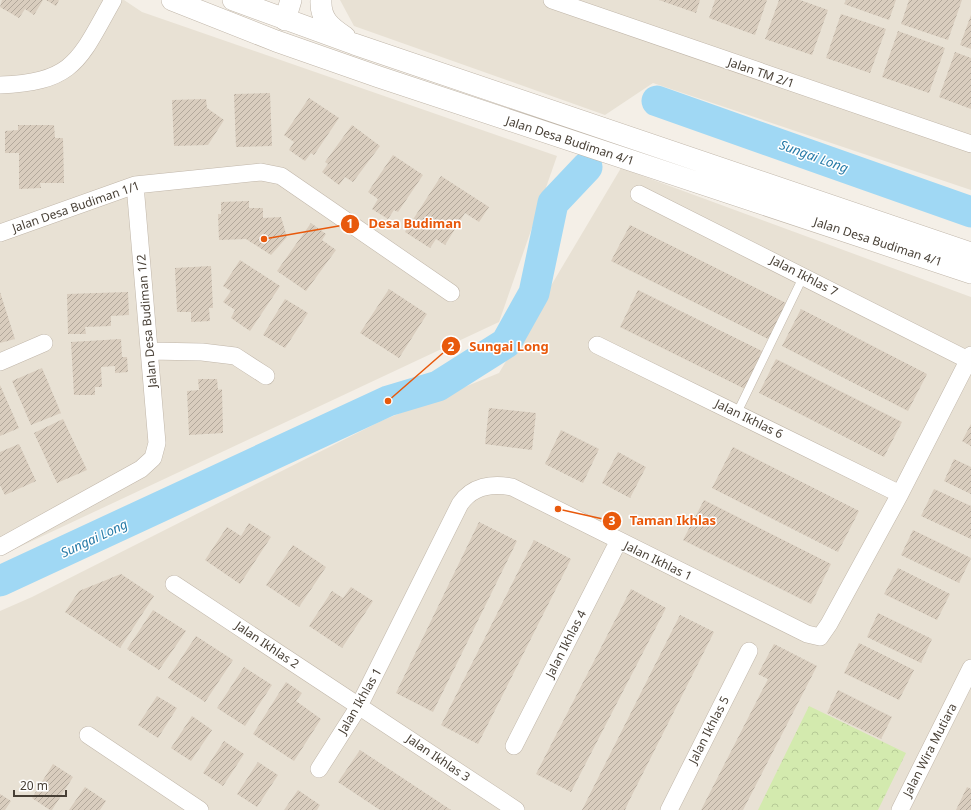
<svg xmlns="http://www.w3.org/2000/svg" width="971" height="810" viewBox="0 0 971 810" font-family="'Noto Sans',sans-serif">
  <defs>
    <pattern id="park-crowns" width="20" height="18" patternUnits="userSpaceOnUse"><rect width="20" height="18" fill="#d3eaae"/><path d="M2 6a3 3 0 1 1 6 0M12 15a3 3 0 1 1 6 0" fill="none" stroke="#b6ca96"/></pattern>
    <pattern id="building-hatch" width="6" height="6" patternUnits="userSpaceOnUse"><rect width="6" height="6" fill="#d9cdbe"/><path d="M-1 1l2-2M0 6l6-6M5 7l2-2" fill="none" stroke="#b2a89b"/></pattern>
  </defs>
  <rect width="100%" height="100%" fill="#f4efe7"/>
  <path fill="#e8e1d4" d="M0 0H124L142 12 557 156 499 322 0 556Z
    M340 0H971V190L653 83 605 115 354 26Z
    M621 168 971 297V810H0V611L32 597 381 421 499 373Z"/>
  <path fill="url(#park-crowns)" d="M809 706 906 753 878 810H758Z"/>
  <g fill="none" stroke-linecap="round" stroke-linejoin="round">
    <path stroke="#a0d8f4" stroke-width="31" d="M657 101 971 212
      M0 581 388 401 438 386 506 343 534 293 553 203 587 167"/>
  </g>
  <path fill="url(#building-hatch)" d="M2 0H43L34 15 25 9 19 18 0 7Z
    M46 0H59L56 6Z
    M659 0H700L696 13Z
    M715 0H767L755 35 709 18Z
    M779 0H800L828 10 812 55 765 39Z
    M846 0H896L889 20 844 4Z
    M909 0H962L948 40 901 24Z
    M841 14 886 29 870 73 826 58Z
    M971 15V49L960 45Z
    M898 31 945 48 929 93 882 77Z
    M955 52 971 58V109L939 97Z
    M270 93 272 146 236 147 234 94Z
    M309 98 339 118 314 155 311 153 305 161 289 150 294 142 284 135Z
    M206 99 207 108 224 120 208 145 174 146 172 100Z
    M18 125H54L55 138H63L64 183H40L41 188 19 189V153H5V131L18 130Z
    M352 125 380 146 353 182 345 177 339 185 322 172 328 164 325 162Z
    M393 155 423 175 398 212 394 210 388 219 372 209 378 199 368 192Z
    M441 176 489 207 479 222 465 213 445 245 436 239 430 248 405 232Z
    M249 201V208H263V218L281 217 287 237 271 255 246 239 219 240 218 214H221V202Z
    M311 223 326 234 322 240 336 250 306 291 277 271Z
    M630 225 788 304 770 340 611 261Z
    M240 260 280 286 250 331 231 318 235 310 223 302 231 291 223 286Z
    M211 266 213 308H209L210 321 191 322V312H177L175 268Z
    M389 289 427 314 399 358 360 333Z
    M638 290 764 352 745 389 620 327Z
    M0 292 15 339 0 343Z
    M128 292 129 315 111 316V326L85 327 86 334H68L67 294Z
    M285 299 308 313 285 348 263 335Z
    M801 309 927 374 908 411 782 346Z
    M121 339 122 357H127L128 372 115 373V366L101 367 102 387H95V395H74L71 342Z
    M776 359 902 422 884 457 759 393Z
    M42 368 61 413 31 425 12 381Z
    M198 379H217L218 390 222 389 223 433 189 435 187 391 199 390Z
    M0 385 19 428 0 436Z
    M489 408 536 413 532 450 485 444Z
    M63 419 87 470 57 483 34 433Z
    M971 424V446L962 441Z
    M561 430 599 449 583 483 545 464Z
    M19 444 36 481 5 495 0 485V452Z
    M733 447 859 511 838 552 712 488Z
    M618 452 646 467 630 498 602 483Z
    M954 459 971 467V494L944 481Z
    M934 489 971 506V539L921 516Z
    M704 500 831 564 811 604 683 540Z
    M479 522 517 541 433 712 396 693Z
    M249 523 271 537 240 584 205 560 227 527 241 536Z
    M913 530 971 558 959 583 901 555Z
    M534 540 571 559 478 744 441 725Z
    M293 545 326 567 299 607 266 585Z
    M898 568 950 594 937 620 884 594Z
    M121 574 154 596 120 648 65 612 79 591Z
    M351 587 373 601 342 648 309 626 332 591 343 598Z
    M631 589 666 608 571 792 536 774Z
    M153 610 186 631 159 670 127 649Z
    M878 613 932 639 921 663 867 637Z
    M680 615 714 632 629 801 625 810H582Z
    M196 636 233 660 205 702 168 678Z
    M859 643 914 670 899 700 844 673Z
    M774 644 817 666 743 810H701L768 679 758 674Z
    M244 667 272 685 245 726 217 708Z
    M286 682 302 693 296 701 321 719 294 761 253 734Z
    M838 690 892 717 881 739 827 713Z
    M157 696 177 708 158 738 138 725Z
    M192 716 212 730 191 761 171 748Z
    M224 741 244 754 223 786 203 773Z
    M360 750 389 769 451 810H380L338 782Z
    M258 762 278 775 257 807 237 794Z
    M53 764 73 777 52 810H50L32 798Z
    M85 787 106 801 100 810H69Z
    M967 787 971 789V810H956Z
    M298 790 320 805 317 810H284Z
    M0 794 11 801 5 810H0Z"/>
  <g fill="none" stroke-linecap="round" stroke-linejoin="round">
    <defs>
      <path id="service" d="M737 413 804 275"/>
      <path id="minor" d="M552 0 971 144
        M0 85C75 82 79 60 113 0
        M639 194 968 360
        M0 233 135 185 261 172 281 176 451 293
        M597 345 900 494
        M150 351 202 352 235 356 266 376
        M0 362 44 343
        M0 547 141 469 153 458 157 443 135 185
        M174 584 516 810
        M88 735 200 810
        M514 746 618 542
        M319 769 359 706 460 504C472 486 492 483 512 487L807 634 820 637 829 624 900 494 971 355
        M669 810 749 651
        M900 810 971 668"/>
      <path id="tertiary" d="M172 0 276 41 379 77 971 273
        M233 0 354 44 971 253
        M321 0C320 19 330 27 345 37
        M285 20 291 0"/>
    </defs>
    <use href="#service" stroke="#c0b6a9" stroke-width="9"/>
    <use href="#minor" stroke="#c0b6a9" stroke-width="18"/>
    <use href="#tertiary" stroke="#c0b6a9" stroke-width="22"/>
    <use href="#service" stroke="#fff" stroke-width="8"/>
    <use href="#minor" stroke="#fff" stroke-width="17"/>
    <use href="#tertiary" stroke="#fff" stroke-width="21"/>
  </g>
  <g text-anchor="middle" stroke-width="3" stroke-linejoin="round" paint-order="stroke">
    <g font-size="12" fill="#473f35" stroke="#fff">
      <text transform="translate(761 73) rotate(19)" y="4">Jalan TM 2/1</text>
      <text transform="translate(570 141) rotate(18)" y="4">Jalan Desa Budiman 4/1</text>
      <text transform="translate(76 207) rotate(-19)" y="4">Jalan Desa Budiman 1/1</text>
      <text transform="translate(878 242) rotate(18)" y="4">Jalan Desa Budiman 4/1</text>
      <text transform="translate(804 276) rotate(27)" y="4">Jalan Ikhlas 7</text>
      <text transform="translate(147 321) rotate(-95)" y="4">Jalan Desa Budiman 1/2</text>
      <text transform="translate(749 419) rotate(26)" y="4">Jalan Ikhlas 6</text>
      <text transform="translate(658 561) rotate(26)" y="4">Jalan Ikhlas 1</text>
      <text transform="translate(566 644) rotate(-63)" y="4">Jalan Ikhlas 4</text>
      <text transform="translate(267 645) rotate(34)" y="4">Jalan Ikhlas 2</text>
      <text transform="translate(360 701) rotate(-60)" y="4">Jalan Ikhlas 1</text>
      <text transform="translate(709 730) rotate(-63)" y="4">Jalan Ikhlas 5</text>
      <text transform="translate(930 750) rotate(-63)" y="4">Jalan Wira Mutiara</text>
      <text transform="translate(438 758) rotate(34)" y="4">Jalan Ikhlas 3</text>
    </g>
    <g font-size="13" font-style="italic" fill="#277ba8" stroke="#fff">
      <text transform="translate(814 156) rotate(20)" y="5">Sungai Long</text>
      <text transform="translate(94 538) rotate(-25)" y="5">Sungai Long</text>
    </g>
  </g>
  <path fill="none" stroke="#e8590c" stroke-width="1.5" d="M264 239L350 224M388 401L451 346M558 509L612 521"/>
  <g fill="#e8590c" stroke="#fff" stroke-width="1.5">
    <circle cx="264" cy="239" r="4"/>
    <circle cx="388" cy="401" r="4"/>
    <circle cx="558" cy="509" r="4"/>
    <circle cx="350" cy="224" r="10"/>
    <circle cx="451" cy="346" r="10"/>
    <circle cx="612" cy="521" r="10"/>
  </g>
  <g font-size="12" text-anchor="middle" font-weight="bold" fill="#fff">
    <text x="350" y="228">1</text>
    <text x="451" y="351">2</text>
    <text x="612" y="525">3</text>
  </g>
  <g font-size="13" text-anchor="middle" font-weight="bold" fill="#e8590c" stroke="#fff" stroke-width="3" stroke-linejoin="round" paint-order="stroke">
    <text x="415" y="228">Desa Budiman</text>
    <text x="509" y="351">Sungai Long</text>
    <text x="673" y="525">Taman Ikhlas</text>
  </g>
  <path d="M14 790v6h52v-6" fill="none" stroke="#473f35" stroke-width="2"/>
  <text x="20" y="790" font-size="12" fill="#473f35" stroke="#ffffff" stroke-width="3" paint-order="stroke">20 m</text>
</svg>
